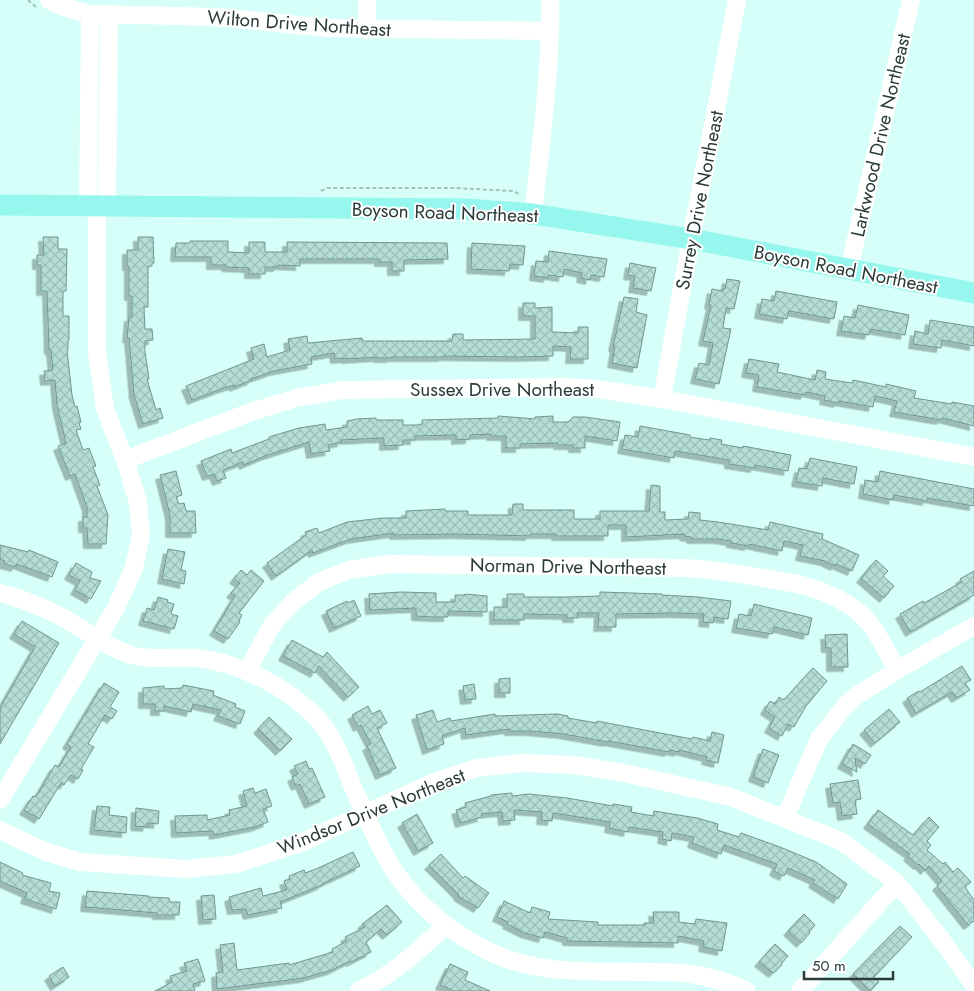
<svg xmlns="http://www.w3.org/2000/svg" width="974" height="991" viewBox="0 0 974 991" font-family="Jost,sans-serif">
  <defs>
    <pattern id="building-cross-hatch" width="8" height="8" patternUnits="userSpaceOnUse" patternTransform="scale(1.25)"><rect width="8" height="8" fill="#b5ddd7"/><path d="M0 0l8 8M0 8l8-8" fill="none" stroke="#9cbfb9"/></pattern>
    <filter id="shadow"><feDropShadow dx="-4.5" dy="4.5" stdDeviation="0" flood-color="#0004"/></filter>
  </defs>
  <rect width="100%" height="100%" fill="#d5fff8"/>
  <path fill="url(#building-cross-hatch)" stroke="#709691" filter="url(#shadow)" d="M43 237H58V249H67L66 291H63V316H69V340H68V350H67L72 395 75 407 77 406 81 422 79 423 81 429 76 430 83 450 89 448 96 466 93 467 100 485 97 486 108 515 106 544H88L87 528H83V517H87V507L75 474 70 476 58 446 66 443 57 405 55 380 45 381 44 371 53 370 51 350H49L47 291H41V265H37V255H44Z
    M138 237H153L154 263H152V266H148V307H144L145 329H152L153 340 145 341V352L149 379H147L156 410 160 408 163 418 143 424 134 395 129 338H127L129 317H132V296H129V266H127V250H138Z
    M190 241H228V252L249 253V242H265V252H287V242L447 243 448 259 404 260V271H392V262H379V259H300V266L278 265V267H265V274H249V268L226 267V265H211V257H175L176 243H190Z
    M472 243 525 246 523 265 510 264 509 271 471 269Z
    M549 251 607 259 604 277 591 275 590 280 581 278 582 273 564 269 563 277 548 275V278L534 276 536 261 548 262Z
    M630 263 656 268 651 291 633 288 635 276 628 275Z
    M727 279 740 281 734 309 726 308 723 328 731 329 719 384 695 379 699 363 709 365 713 343 703 341 711 305 709 304 712 289 723 291 724 288 725 289Z
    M776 291 837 302 834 319 789 311 787 319 759 314 762 299 774 301Z
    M624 297 638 299 636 312 647 315 637 368 612 363 615 347H613Z
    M523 303H535V308L552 307V332L578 333V327H588V359H570L571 347 553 346V356L518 357 443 356V357H391V358H378V357L346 359V358L335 359 334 353 311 357 312 364 274 371 251 379 252 380 234 387V385L224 388 192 400 186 386 254 359 251 348 264 344 267 357 290 350 288 339 307 336 308 343 362 338 363 341H452L453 334H463V340L535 339V316H523Z
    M858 305 909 315 905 335 871 329 869 335 841 331 844 316 855 318Z
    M930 320 974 327V346L942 340 941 348 913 344 915 331 928 334Z
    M749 359 779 364 777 372 815 380 817 370 826 372 825 379 852 383 853 380 886 387V384L916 391 914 398 952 404V402L974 406V426L942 418 941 420 894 412 897 401 875 396 873 407 839 401 838 403 824 400 825 396 806 392 805 395 757 387 759 375 746 373Z
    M498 416 535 419V417L553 416V422H568L573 417H585L620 422 617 441 585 436V448H573V445H558V443L520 444V448H506V436H491V434L470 435V439L456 440V435L415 436V440H403V445L384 446V438L341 440 342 442 328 445 330 451 311 454 309 442 265 456 244 465 243 462 223 470 226 478 217 481 214 474 207 476 201 461 231 449 232 453 269 439V437L299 428 325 424 326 430 347 427V421L357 419 376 418V420H403V425H422V420L498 418Z
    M640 426 690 435V437L709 440 710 438 722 440 721 444 743 448V446L791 455 788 471 755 465V468L729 464V460L675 451 674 458 622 449 625 435 638 437Z
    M810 458 857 467 854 484 823 478 822 486 796 482 799 468 807 469Z
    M176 471 182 495 176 497 179 504 184 503 186 511H195L196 533H170V515L160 475Z
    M880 471 974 489V506L927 498V501L894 495 893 500 863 494 865 480 878 482Z
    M651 485 660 486V512H665V520L688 519 689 512 700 513V520L718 522 768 530 770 522 823 534 822 539 859 555 852 571 836 564 835 566 825 561 800 556 803 545 784 541 782 551 749 544V546L731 543V541L718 539H691V537L684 536V534L626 537V525H608V536H556V534H530V536L456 534 394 535V533L351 539 313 553 312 550 276 576 267 563 306 535 305 532 317 528 319 533 347 522 383 518H406V511L445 509V511H468V515H512L513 504H523V510H574V519H600V511H649Z
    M0 545 28 552 29 550 58 562 52 577 17 564 16 567 4 564 5 561 0 559Z
    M168 549 185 552 181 570 186 571 184 584 162 579Z
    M876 560 888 571 883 576 894 586 884 598 861 578Z
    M76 563 92 572 90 578 101 581 91 599 75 590 80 581 69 575Z
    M241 570 247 575 251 570 264 581 239 613 242 615 239 621 240 622 228 639 214 631 235 596 231 593 240 583 234 579Z
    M974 571V595L910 632 900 614 923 601 924 603 962 582 960 579Z
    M401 592 436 593V602H455V595H465V594L487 596V612L448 611V617H433L416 616V608L370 610 369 594Z
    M600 592 662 594V595L698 597 731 601 728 619 714 617 713 623 703 622 704 614 674 613 616 614V627H598L599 613H577L578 618H567V615L524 614V620H494V607H507V594H524V597H567L600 596Z
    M158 597 168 600 167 602 174 604 171 614 178 616 174 629 143 621 147 608 154 610Z
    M354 600 361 616 334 628 326 611 347 601 348 603Z
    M754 604 812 618 808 635 774 627 772 634 736 628 739 614 751 616Z
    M22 621 59 643 0 744V708L35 647 14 634Z
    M847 634 848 667H831V648H826L825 635Z
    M292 640 323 657 327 652 359 687 348 697 319 666 315 673 283 656Z
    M962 666 971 680 965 683 970 690 956 698 952 692 916 713 907 698 919 691 920 692Z
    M813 668 827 681 806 706 794 727 788 724 782 736 769 728 775 717 765 710 770 701 775 704 779 697 784 700Z
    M510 678V693H499V679Z
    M104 683 119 692 110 707 117 711 112 719 105 715 88 744 94 747 81 769 83 770 78 779 71 775 64 785 61 783 39 819 24 810 33 796 35 797 38 794 55 765 59 767 71 747 67 744Z
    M474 684 476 699 465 700 463 686Z
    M183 685 214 691 213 695 236 704 235 707 245 711 240 724 218 716 221 710 193 704 191 712 164 706V711H155V704H143V688L164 686V689L182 688Z
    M368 706 372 714 380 710 387 723 377 728 396 768 380 775 367 746 371 744 361 725 358 727 352 715Z
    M889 709 900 722 875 743 864 730Z
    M433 710 437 722 450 718 451 721 495 714V716L557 714 568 716V718L597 723V721L692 739 693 737 710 741 712 732 724 735 718 763 706 760 707 757 679 750V752L670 750 669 752 608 741V742L563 734 530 731H509V729L466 735 465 728 442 736 444 744 427 750 416 715Z
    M269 717 292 739 280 751 258 729Z
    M853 744 871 755 865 764 855 758 857 772 842 764Z
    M763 749 779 755 768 783 753 777Z
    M306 761 309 769 312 768 325 797 309 804 300 784 296 786 292 777 298 774 294 766Z
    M858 780 861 799 855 800 857 814 842 816 840 802 833 803 830 784Z
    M253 788 255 793 266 789 272 806 263 809 268 822 255 827 214 835 213 831 176 833 175 816 207 815V820L230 815 229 810 247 806 243 791Z
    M512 793V796L529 794 567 798 613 806V804L632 807 631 812 653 816 654 811 697 818 718 824 717 830 739 837 741 833 780 847 816 862 847 884 838 899 813 883 815 880 788 868 784 876 774 871 777 864 724 845 721 854 692 843 694 837 672 833 671 841 662 839 663 832 629 827 628 832 609 828 610 822 553 813 552 821 541 820 542 812 514 810 515 820 503 821 502 812 481 814 482 817 460 823 456 810 466 807 465 803 491 796V795Z
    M97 806 110 807 109 815 127 817 126 833 94 830Z
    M136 808 159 811 158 824 148 823 147 827 135 826Z
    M878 810 913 835 929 817 939 827 927 841 931 845 927 850 943 864 945 862 953 872 958 868 971 882 965 887 974 900V921L968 925 937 886 942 881 929 866 925 870 919 864 918 865 908 856 910 854 868 824Z
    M417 814 433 843 418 851 402 823Z
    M353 852 360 866 322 884V885L280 902 282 908 248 915 246 909 232 910 229 897 261 888 263 896 287 890 284 881 290 879 289 876 304 870 305 873 316 869Z
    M441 854 463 878 465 876 489 893 478 908 458 896 459 895 429 865Z
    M0 862 23 873 22 875 51 883 49 891 60 893 56 909 25 899 27 893 0 881Z
    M87 891 149 896 148 897 169 898 170 902H180L179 915H157V913L85 907Z
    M214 895 216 919 203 920 201 896Z
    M504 901 530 913 532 907 550 912 548 919 598 922V925H644V923H654L653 912H679V922L695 924 696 919 727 923 722 951 703 947 704 941 678 936V943L567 941V938L545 932 543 938 525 933 507 924 508 922 497 917Z
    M387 905 402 922 387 935 381 929 366 942 371 952 351 962 350 961 332 970 304 978 217 989 216 973 223 972 220 945 234 943 237 970 289 963V965L333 952 332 949 347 941 345 937 365 927 362 924Z
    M804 914 815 925 809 932 810 933 801 943 788 931Z
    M900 926 912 937 874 977 879 982 870 991 853 974Z
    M775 944 788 956 781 964 782 965 773 973 759 962Z
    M198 959 205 981 193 984 195 991H155L172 982 170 976 187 971 184 963Z
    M450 964 468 972 465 980 490 991H454L440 985Z
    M63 967 69 977 55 986 49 976Z"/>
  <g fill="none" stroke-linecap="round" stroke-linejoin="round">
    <path stroke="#a1c3be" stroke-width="2" stroke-dasharray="4 2.5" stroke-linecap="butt" d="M28 0 36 7
      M321 191 327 188H455L513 191 519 194"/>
    <path stroke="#fff" stroke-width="18" d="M49 0 64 7 90 14 218 17 327 28 550 31
      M367 0V30
      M88 205 90 14
      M107 205 109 14
      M533 214C541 143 551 72 550 0
      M849 270 911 0
      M662 399 691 239 737 0
      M125 460 251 412 296 398 343 390 562 387 598 389 662 399 974 457
      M0 593C29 600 54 612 79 627 93 636 107 646 123 652 146 662 171 656 195 658 240 662 294 690 322 724 338 744 346 771 356 794 367 817 380 851 395 872 417 904 449 931 484 949 534 976 594 971 650 972 663 973 678 971 691 974 710 977 730 983 747 991
      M247 671 272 625 293 602 319 582 349 570 390 564 682 568C710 569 736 573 763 578 795 583 826 588 853 608 874 622 885 649 897 670
      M0 800 116 608 134 568 141 535 138 502 125 460 105 409 97 353V205
      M785 818 819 739 845 706 856 696 897 670 974 626
      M0 830 46 852 80 862 186 869 236 864 298 844 437 781 477 768 522 763 575 765 624 773 731 797 841 841 897 883 938 935 974 985
      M359 991C394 974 418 951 446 925
      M800 991 897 883"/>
    <path stroke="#95f7ed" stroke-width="21" d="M0 205 467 209 533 214 691 239 974 293"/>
  </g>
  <g text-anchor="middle" stroke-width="4" stroke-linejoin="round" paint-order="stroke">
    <g font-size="19" fill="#2a3b38" stroke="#fff">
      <text transform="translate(299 23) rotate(4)" y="7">Wilton Drive Northeast</text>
      <text transform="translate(880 135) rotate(-77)" y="7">Larkwood Drive Northeast</text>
      <text transform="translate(699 200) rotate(-79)" y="7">Surrey Drive Northeast</text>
      <text transform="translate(445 212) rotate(2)" y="7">Boyson Road Northeast</text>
      <text transform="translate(846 269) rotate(11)" y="7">Boyson Road Northeast</text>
      <text x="502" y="396">Sussex Drive Northeast</text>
      <text transform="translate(568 566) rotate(1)" y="7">Norman Drive Northeast</text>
      <text transform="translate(371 811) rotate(-22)" y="7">Windsor Drive Northeast</text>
    </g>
  </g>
  <path d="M804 971v8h89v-8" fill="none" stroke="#2a3b38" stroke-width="2.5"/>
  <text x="812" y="971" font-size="15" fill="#2a3b38" stroke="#ffffff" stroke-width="4" paint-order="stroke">50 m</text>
</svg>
